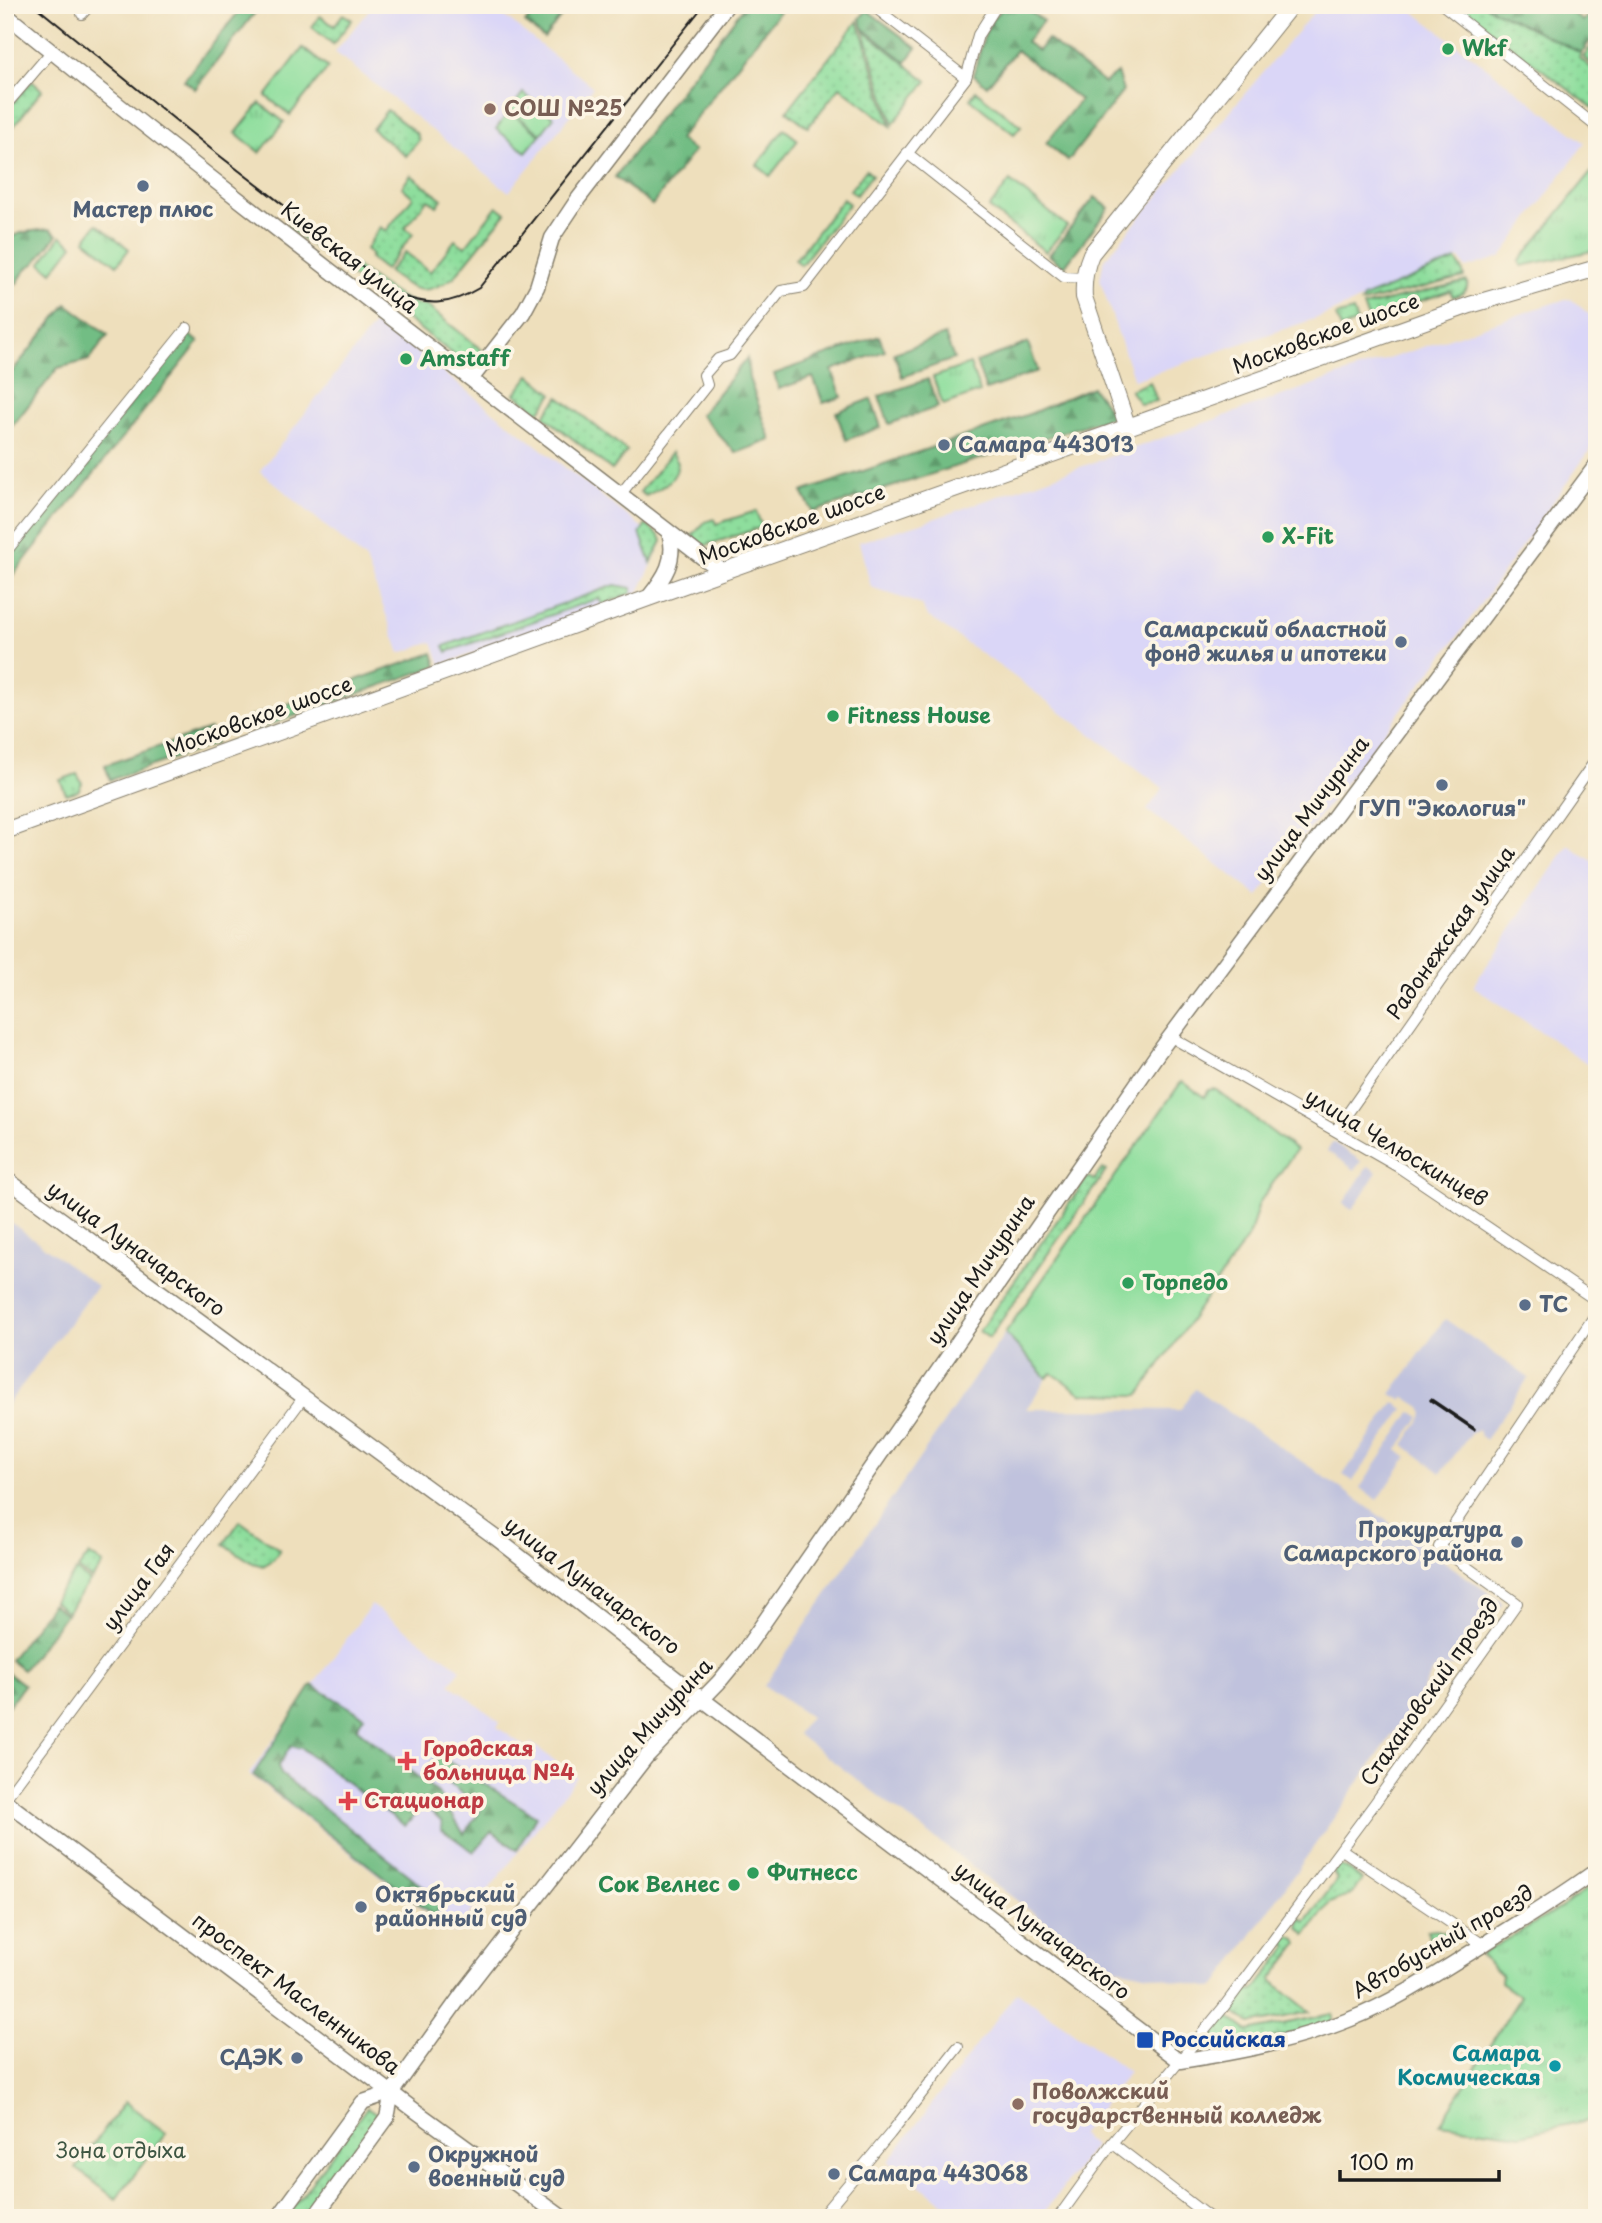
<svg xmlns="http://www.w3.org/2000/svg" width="1602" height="2223" viewBox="0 0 1602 2223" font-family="'Playpen Sans',sans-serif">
  <defs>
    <pattern id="grass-dots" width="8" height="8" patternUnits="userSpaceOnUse" patternTransform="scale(1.75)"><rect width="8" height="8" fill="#8ede9d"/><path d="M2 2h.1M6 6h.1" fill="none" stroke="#7abe87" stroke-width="1.8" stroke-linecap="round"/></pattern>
    <pattern id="forest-firs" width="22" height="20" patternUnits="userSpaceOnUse" patternTransform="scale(1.75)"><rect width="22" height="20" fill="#72bd84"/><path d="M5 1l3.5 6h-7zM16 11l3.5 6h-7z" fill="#5d996b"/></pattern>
    <pattern id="park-tufts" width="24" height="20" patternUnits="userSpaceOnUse" patternTransform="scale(1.75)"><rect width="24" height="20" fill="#8ede9d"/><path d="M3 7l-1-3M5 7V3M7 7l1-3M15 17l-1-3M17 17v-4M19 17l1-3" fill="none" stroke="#7abe87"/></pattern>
  </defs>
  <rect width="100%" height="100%" fill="#fcf5e5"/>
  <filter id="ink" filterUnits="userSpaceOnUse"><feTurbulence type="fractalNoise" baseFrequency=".0143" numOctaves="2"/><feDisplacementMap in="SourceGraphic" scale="14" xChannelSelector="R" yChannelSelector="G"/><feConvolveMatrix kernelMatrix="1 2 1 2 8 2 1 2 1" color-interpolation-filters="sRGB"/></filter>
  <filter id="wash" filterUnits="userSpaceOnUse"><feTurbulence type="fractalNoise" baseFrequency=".00686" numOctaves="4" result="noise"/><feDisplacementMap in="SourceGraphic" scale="28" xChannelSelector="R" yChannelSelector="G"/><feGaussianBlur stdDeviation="1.57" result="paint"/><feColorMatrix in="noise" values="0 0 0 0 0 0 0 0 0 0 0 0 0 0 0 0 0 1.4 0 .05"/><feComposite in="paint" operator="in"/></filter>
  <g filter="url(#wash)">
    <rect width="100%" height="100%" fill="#eedfbc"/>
    <path fill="#dad6f7" d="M373 5H490L593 87 509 192 335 52Z
      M1320 5H1405L1585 143 1501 257 1466 268 1460 258 1320 317 1134 380 1103 289 1100 279 1104 260Z
      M1571 299 1597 321V440L1455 640 1258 896 1147 810 1163 788 1008 672 926 615 922 605 871 587 859 542 922 523 1335 377 1556 302Z
      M377 321 662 543 639 592 441 665 433 642 400 653 366 560 260 471Z
      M1568 845 1597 864V1070L1473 986Z
      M371 1605 461 1669 450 1684 500 1722 497 1727 527 1748 531 1743 577 1777 454 1934 249 1774Z
      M1017 1992 1129 2072 1080 2135 1094 2146 1040 2218H964L888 2162Z"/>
    <path fill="#c0c2dd" d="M1333 1142 1361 1161 1355 1170 1327 1151Z
      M1368 1166 1377 1172 1352 1210 1343 1204Z
      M5 1218 97 1286 5 1408Z
      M1445 1319 1529 1378 1485 1440 1480 1436 1478 1429 1472 1432 1441 1473 1404 1445 1424 1414 1421 1407 1405 1397 1402 1400 1391 1394Z
      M1005 1333 1047 1378 1026 1409 1180 1410 1195 1389 1329 1480 1503 1603 1457 1665 1434 1670 1418 1698 1216 1986 1212 1988 1102 1965 797 1734 810 1717 764 1686Z
      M1394 1402 1404 1409 1353 1481 1343 1475Z
      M1412 1411 1420 1417 1397 1450 1407 1457 1378 1500 1360 1488Z"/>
    <path fill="url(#grass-dots)" stroke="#557d5c" stroke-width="2" d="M1456 5H1484L1581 53 1579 58 1597 72V111Z
      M343 14 352 20 333 44 312 27 320 16 334 26Z
      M858 21 891 126 840 87 808 127 787 111Z
      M864 31 927 81 893 124Z
      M32 81 42 90 14 126 6 120 5 112Z
      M387 110 416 133 419 140 406 156 372 129Z
      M866 170 872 175 856 195 850 190Z
      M411 175 442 199 437 206 428 199 405 228 413 234 385 270 370 258 372 255 366 249 380 227 386 231 413 197 402 187Z
      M843 199 849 204 801 265 795 260Z
      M497 206 506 213 454 277C426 297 413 292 388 272L405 252 430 272 455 240 465 247Z
      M294 216C320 236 398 307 427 306L483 351 471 365 464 363 293 231 288 223Z
      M1456 260 1462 269 1464 277 1361 303 1363 298Z
      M1467 281C1469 292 1462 294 1453 297L1450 291 1390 311 1392 318 1375 323 1367 316 1363 307Z
      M1353 311 1357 322 1341 329 1336 316Z
      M530 375 553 394 539 412 515 394Z
      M1150 382 1157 401 1140 404 1130 390Z
      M559 397 627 451 612 470 544 416Z
      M672 452 678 463C677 481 660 488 646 496L640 492Z
      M756 511 762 527 704 546 692 536 705 522 714 519 716 524Z
      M646 525 660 536 662 541 651 563 640 533Z
      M615 585 632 588V593L602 605 599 598 447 652 444 646Z
      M77 774 82 783 78 791 66 794 60 780Z
      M1102 1169 1106 1171 989 1338 979 1331 1088 1177 1094 1180Z
      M240 1521 280 1550 273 1560 263 1566 253 1563 224 1544Z
      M89 1554 103 1564 92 1579 78 1569Z
      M1340 1866 1347 1868 1362 1880 1351 1895 1330 1903 1306 1935C1299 1929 1297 1927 1301 1918L1306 1922 1337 1879 1334 1873 1335 1869Z
      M1436 1930 1446 1933 1454 1939 1433 1951 1427 1931Z
      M1290 1936 1296 1939 1298 1944 1271 1980 1310 2012 1250 2024 1230 2009 1245 1990 1254 1991 1288 1946 1282 1941Z
      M1225 2014 1248 2031 1332 2014 1333 2020 1330 2026 1216 2050 1211 2045 1209 2038Z
      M367 2107 380 2116 307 2218H285Z"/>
    <path fill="url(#forest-firs)" stroke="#476c50" stroke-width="2" d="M244 5H261L195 89 184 80Z
      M539 5H570L544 38 525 23Z
      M745 5H785L679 139 694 151 652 205 615 177Z
      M1009 5H1021L1043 21 1026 42 1038 51 1047 39 1104 83 1117 73 1123 91 1068 161 1046 143 1080 100 1016 50 987 86 974 75C980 53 985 15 1009 5Z
      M1484 5H1562L1583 21 1597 5V33L1581 53Z
      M867 10 917 48 906 62 863 28 860 18Z
      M1095 197 1109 208 1064 267 1049 255Z
      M50 229 57 235 35 263 26 269 17 283 5 287V243C15 230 35 231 50 229Z
      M67 304 108 335 89 360 58 368 13 425 5 419V380Z
      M187 333 199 342 5 585V560Z
      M945 335 954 359 902 377 894 353Z
      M879 336 885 351 832 370 842 397 823 403 813 377 779 389 774 374Z
      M1028 343 1038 371 986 390 976 362Z
      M747 358 749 378 771 440 736 453 700 415Z
      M928 379 938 407 889 424 879 396Z
      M1092 387 1114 416 813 512 802 492 1032 413Z
      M871 399 881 427 846 440 836 412Z
      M433 653 437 666 252 731 247 718Z
      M210 729 216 744 110 780 105 765Z
      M52 1604 66 1614 23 1670 10 1660Z
      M5 1671 24 1685 5 1710Z
      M312 1685 364 1716 356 1728 438 1793 464 1834 481 1810 429 1766 438 1755 536 1816 517 1850 492 1831 474 1852 441 1829 442 1822 424 1805 405 1826 301 1748 291 1746 278 1766 281 1774 442 1901 435 1917 253 1775Z"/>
    <path fill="url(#park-tufts)" stroke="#557d5c" stroke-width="2" d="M1597 40V68L1583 57Z
      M976 91 1021 126 1014 134 970 99Z
      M260 103 284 122 260 153 236 133Z
      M1597 165V250L1522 266 1519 262Z
      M1010 181 1067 226 1046 252 989 208Z
      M97 224 129 249 117 265 85 240Z
      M970 364 980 392 943 405 933 377Z
      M76 1571 90 1581 67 1612 53 1601Z
      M1597 1881V2118L1521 2135 1440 2124 1521 1996 1501 1982 1502 1975 1480 1955 1567 1904Z
      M125 2102 166 2133 116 2199 76 2168Z"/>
    <path fill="#8ede9d" stroke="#557d5c" stroke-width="2" d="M303 48 328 68 290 115 266 96Z
      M523 93 554 117 541 134 510 110Z
      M509 111 540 135 526 152 496 129Z
      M784 129 798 140 770 176 757 165Z
      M61 236 73 245 52 272 41 263Z
      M1182 1081 1204 1097 1209 1090 1215 1089 1296 1150 1259 1203 1250 1234 1139 1395 1082 1394 1052 1373 1047 1378 1005 1333Z"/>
  </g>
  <g filter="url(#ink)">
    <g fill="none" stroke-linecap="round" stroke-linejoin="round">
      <defs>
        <path id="street" d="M872 5 966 78
          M1443 5 1597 127
          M82 14 90 5
          M5 106 52 51
          M907 153 1064 277 1084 278
          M620 495 707 385 704 375 718 359 730 355 781 291 804 287 966 78 978 35 997 5
          M5 553 187 328
          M1171 1037 1400 1168 1597 1301
          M1336 1130 1597 758
          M5 1799 303 1398
          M1341 1849 1482 1944
          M1112 2143 1210 2218
          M820 2218 890 2134 958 2047
          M1058 2218 1112 2143 1223 2008 1375 1803 1517 1603 1439 1547 1597 1312"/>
        <path id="secondary" d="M5 14C234 199 470 378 703 558L724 571
          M472 378 523 313 537 287 552 238 578 199 727 5
          M648 598C665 577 677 560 669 532
          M5 1178 496 1538 702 1699 1180 2061C1238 2052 1297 2041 1351 2019 1396 2001 1439 1972 1481 1946 1520 1921 1559 1898 1597 1870
          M5 1801 413 2109 563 2218
          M278 2218 363 2102 392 2092
          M314 2218 387 2118 392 2092 463 1993 646 1757 719 1682 742 1654 1158 1053 1597 464"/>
        <path id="primary" d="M1128 428 1084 297C1083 282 1085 268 1091 254L1291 5
          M5 831 662 593 1470 305 1597 268"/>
      </defs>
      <use href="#street" stroke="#857e6c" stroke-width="12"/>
      <use href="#secondary" stroke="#857e6c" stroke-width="17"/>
      <use href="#primary" stroke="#857e6c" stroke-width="18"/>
      <use href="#street" stroke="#fff" stroke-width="10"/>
      <use href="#secondary" stroke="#fff" stroke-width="14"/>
      <use href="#primary" stroke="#fff" stroke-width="16"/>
      <path stroke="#1c1c1c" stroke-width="2" d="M34 5 211 149 398 294C428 307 451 305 479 288L704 5"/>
      <path stroke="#1c1c1c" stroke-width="3.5" d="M1431 1400 1474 1429"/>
    </g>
  </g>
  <g fill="#2e9e5b" stroke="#fcf5e5" stroke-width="2.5">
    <circle cx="1448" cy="49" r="7"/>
    <circle cx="406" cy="359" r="7"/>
    <circle cx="1268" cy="537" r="7"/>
    <circle cx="833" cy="716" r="7"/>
    <circle cx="1128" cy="1283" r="7"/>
    <circle cx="753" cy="1873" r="7"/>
    <circle cx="734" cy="1885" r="7"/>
  </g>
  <g fill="#8d6e63" stroke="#fcf5e5" stroke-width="2.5">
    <circle cx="490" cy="109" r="7"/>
    <circle cx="1018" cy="2104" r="7"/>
  </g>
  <g fill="#5c6f8a" stroke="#fcf5e5" stroke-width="2.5">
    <circle cx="143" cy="186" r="7"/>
    <circle cx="944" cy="445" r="7"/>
    <circle cx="1401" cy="642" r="7"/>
    <circle cx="1442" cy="785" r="7"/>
    <circle cx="1525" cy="1305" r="7"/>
    <circle cx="1517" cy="1542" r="7"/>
    <circle cx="361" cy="1907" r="7"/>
    <circle cx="297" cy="2058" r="7"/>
    <circle cx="414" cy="2167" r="7"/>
    <circle cx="834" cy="2174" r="7"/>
  </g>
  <g fill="#e0444e" stroke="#fcf5e5" stroke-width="2.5">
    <path d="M403.5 1750.5h7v7h7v7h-7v7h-7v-7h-7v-7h7z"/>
    <path d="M344.5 1790.5h7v7h7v7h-7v7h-7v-7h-7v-7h7z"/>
  </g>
  <rect fill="#1a4fb4" stroke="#fcf5e5" stroke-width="2.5" x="1136" y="2031" width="18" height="18" rx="3.5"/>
  <circle fill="#0f9aa8" stroke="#fcf5e5" stroke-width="2.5" cx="1555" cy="2066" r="7"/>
  <g text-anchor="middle" stroke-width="7" stroke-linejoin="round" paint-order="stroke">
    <g font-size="21" font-weight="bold" fill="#27864d" stroke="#fcf5e5" text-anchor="start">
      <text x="1462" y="56">Wkf</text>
      <text x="420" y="366">Amstaff</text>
      <text x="1282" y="544">X-Fit</text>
      <text x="847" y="723">Fitness House</text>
      <text x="1142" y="1290">Торпедо</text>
      <text x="767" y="1880">Фитнесс</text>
      <text x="720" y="1892" text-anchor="end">Сок Велнес</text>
    </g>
    <g font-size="21" font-weight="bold" fill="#785e54" stroke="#fcf5e5" text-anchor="start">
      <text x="504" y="116">СОШ №25</text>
      <text x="1032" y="2099">Поволжский<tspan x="1032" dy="24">государственный колледж</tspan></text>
    </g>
    <g font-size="21" font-weight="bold" fill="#4e5e75" stroke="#fcf5e5" text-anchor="start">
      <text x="143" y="217" text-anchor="middle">Мастер плюс</text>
      <text x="958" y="452">Самара 443013</text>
      <text x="1387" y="637" text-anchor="end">Самарский областной<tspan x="1387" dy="24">фонд жилья и ипотеки</tspan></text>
      <text x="1442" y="816" text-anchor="middle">ГУП "Экология"</text>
      <text x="1539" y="1312">ТС</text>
      <text x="1503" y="1537" text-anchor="end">Прокуратура<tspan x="1503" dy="24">Самарского района</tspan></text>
      <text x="375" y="1902">Октябрьский<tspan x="375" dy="24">районный суд</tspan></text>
      <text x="283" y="2065" text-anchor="end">СДЭК</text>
      <text x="428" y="2162">Окружной<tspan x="428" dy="24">военный суд</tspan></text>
      <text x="848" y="2181">Самара 443068</text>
    </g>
    <g font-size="21" fill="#1c1c1c" stroke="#fcf5e5">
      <text transform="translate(349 258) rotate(38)" y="7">Киевская улица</text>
      <text transform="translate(1326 334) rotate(-20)" y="7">Московское шоссе</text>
      <text transform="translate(792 525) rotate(-20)" y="7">Московское шоссе</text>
      <text transform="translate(259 717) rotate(-20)" y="7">Московское шоссе</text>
      <text transform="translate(1312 809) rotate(-53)" y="7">улица Мичурина</text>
      <text transform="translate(1451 933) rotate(-55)" y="7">Радонежская улица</text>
      <text transform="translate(1396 1148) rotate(31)" y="7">улица Челюскинцев</text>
      <text transform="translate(136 1249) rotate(36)" y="7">улица Луначарского</text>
      <text transform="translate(981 1270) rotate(-56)" y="7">улица Мичурина</text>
      <text transform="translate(592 1586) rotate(37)" y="7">улица Луначарского</text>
      <text transform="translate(139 1587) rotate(-53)" y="7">улица Гая</text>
      <text transform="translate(1430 1692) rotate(-55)" y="7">Стахановский проезд</text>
      <text transform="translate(650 1727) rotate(-48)" y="7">улица Мичурина</text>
      <text transform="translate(1042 1931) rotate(37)" y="7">улица Луначарского</text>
      <text transform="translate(1443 1942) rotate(-30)" y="7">Автобусный проезд</text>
      <text transform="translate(296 1994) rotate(37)" y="7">проспект Масленникова</text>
    </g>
    <g font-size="21" font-weight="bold" fill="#be3a42" stroke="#fcf5e5" text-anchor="start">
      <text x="423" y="1756">Городская<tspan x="423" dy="24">больница №4</tspan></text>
      <text x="364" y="1808">Стационар</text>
    </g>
    <g font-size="21" font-weight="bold" fill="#164399" stroke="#fcf5e5" text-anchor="start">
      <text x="1161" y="2047">Российская</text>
    </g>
    <g font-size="21" font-weight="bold" fill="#0d838f" stroke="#fcf5e5" text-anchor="end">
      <text x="1541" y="2061">Самара<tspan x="1541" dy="24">Космическая</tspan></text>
    </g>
    <g font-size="21" fill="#3e5643" stroke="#fcf5e5">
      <text x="121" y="2158">Зона отдыха</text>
    </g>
  </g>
  <rect width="1602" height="2223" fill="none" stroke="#fcf5e5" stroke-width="28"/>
  <path d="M1340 2170v10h159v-10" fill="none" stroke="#1c1c1c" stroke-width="3.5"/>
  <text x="1350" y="2170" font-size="21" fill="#1c1c1c" stroke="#fcf5e5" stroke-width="5" paint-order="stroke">100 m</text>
</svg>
